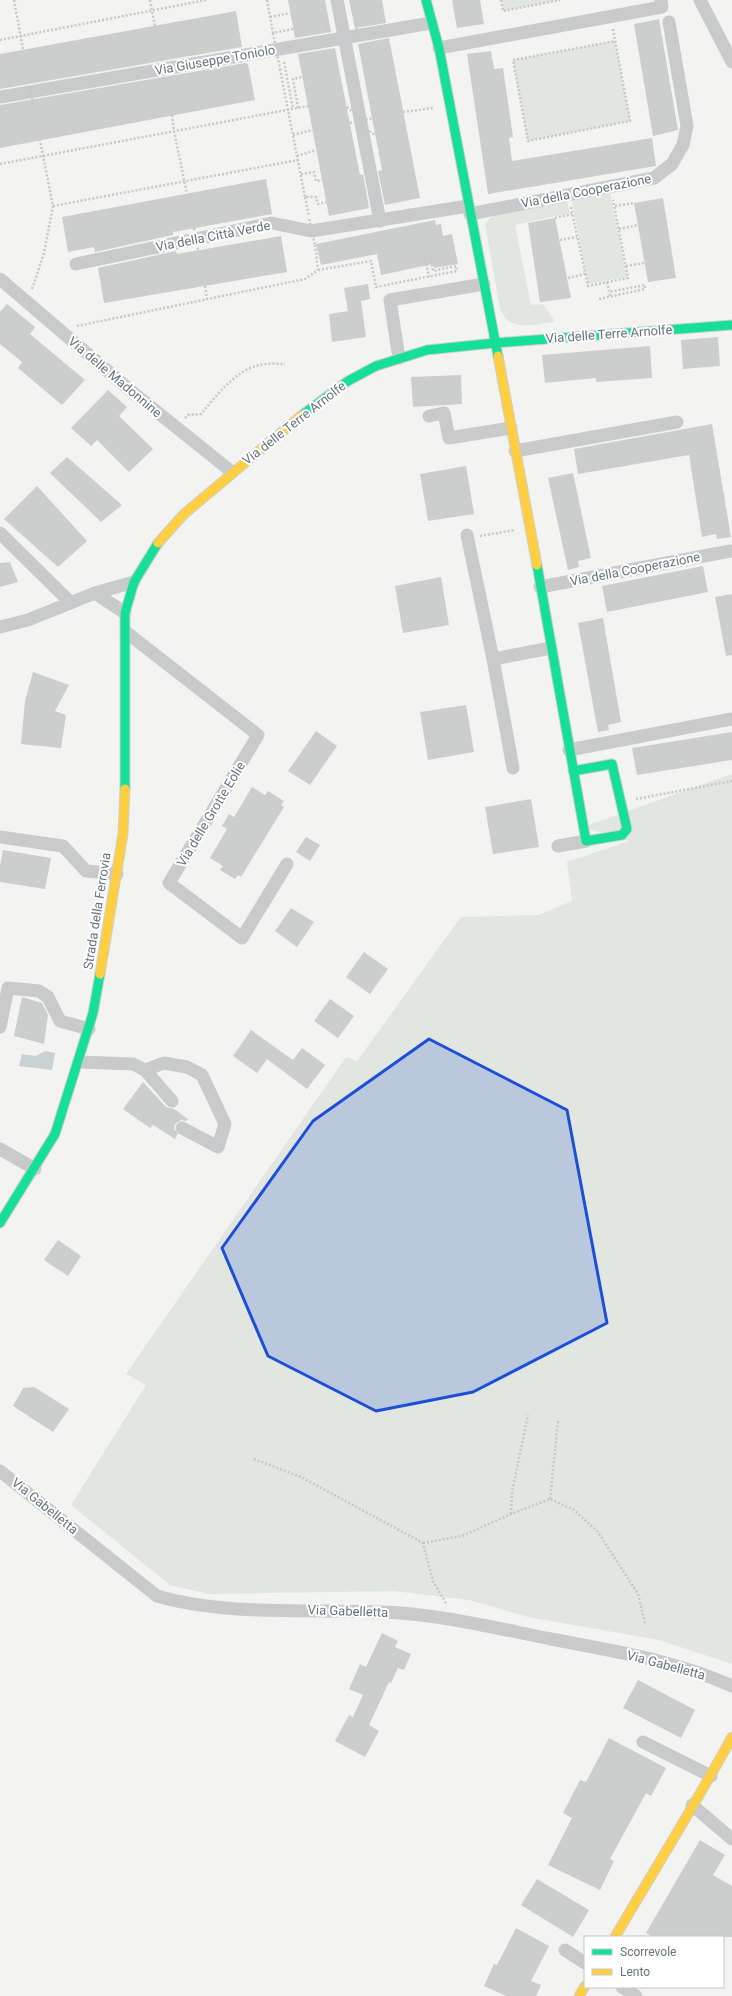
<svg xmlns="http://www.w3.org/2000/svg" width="732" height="1996" font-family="Roboto,sans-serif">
	<rect width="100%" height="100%" fill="#f3f3f2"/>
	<g fill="#e2e6e0">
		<polygon points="501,0 560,0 503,11"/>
		<polygon points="615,41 630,121 528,141 513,60"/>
		<polygon points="610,193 627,277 588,284 572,201"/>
		<path d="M567,201l3,12 -55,12 16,80 12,-1 12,18c-20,2 -46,11 -55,-13l-15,-85 7,-8z"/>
		<polygon points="732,774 732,1664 659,1640 528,1617 469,1600 394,1591 209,1594 170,1585 71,1505 146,1385 126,1374 346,1057 357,1061 461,917 538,915 572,901 567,862 629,841 583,827"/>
	</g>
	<polygon fill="#cad1d4" points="45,1051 55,1053 52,1070 19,1066 22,1054 36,1056"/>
	<g fill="#cccdcd">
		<polygon points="288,0 325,0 331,32 295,38"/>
		<polygon points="349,0 382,0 386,23 355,28"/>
		<polygon points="452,0 480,0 484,24 457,28"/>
		<polygon points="236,11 242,47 0,89 0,54"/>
		<polygon points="659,19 678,130 653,136 634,24"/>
		<polygon points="389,38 420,198 385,205 378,171 382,170 358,44"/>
		<polygon points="335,48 360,175 363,174 369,208 329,216 298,54"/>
		<polygon points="491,51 494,69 503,68 513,137 509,138 512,161 652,138 656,166 488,194 467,54"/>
		<polygon points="245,63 248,64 255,100 0,148 0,105"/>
		<polygon points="266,179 272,214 173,232 173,235 95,252 94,247 68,252 62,217"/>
		<polygon points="663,198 676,278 648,282 634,203"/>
		<polygon points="555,218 571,298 540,302 528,223"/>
		<polygon points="435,220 436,225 441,224 443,236 452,234 458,264 434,268 433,264 381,275 377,254 321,265 316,244"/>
		<polygon points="281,236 287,272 104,303 98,268 176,251 177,254"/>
		<polygon points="368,284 370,299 361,301 366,337 332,342 329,314 348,311 344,288"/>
		<polygon points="7,304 35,327 30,334 85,380 62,405 18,368 22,362 0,344 0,312"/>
		<polygon points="718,337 720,366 683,369 681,340"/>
		<polygon points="650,346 652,378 596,382 596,378 545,383 542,355"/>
		<polygon points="461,375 462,404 413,407 411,377"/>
		<polygon points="108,390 127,407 119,416 153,449 129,472 97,440 91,446 71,428"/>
		<polygon points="712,424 731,537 717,539 716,534 702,537 689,455 578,474 574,449"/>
		<polygon points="67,457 122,505 101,522 50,473"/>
		<polygon points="466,466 474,514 428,521 420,474"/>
		<polygon points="573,473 591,558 578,561 579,567 568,570 548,478"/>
		<polygon points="37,486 87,541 58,567 4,519"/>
		<polygon points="10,562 18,582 0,587 0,563"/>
		<polygon points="703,566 708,592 607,612 602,586"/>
		<polygon points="441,577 449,625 403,633 395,586"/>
		<polygon points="732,594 732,655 726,656 715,597"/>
		<polygon points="603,618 621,722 608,725 609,730 598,732 578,623"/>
		<polygon points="33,672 69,685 55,711 66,715 61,748 21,744 25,701"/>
		<polygon points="466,705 474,752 428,760 420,712"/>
		<polygon points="316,731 337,746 310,785 288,771"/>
		<polygon points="732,732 732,760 637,775 632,748"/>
		<polygon points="252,787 265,795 268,791 284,801 281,805 284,807 241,877 238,875 235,879 220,870 223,866 210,858 227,829 222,826 229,814 234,817"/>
		<polygon points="531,799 539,847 493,854 485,807"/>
		<polygon points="306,837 320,845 310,861 296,852"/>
		<polygon points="3,850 51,858 45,889 0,882 0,866"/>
		<polygon points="291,908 314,922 297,947 275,931"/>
		<polygon points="364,952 388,969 370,994 346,977"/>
		<polygon points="22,997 42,1003 48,1015 44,1044 14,1036"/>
		<polygon points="330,999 354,1016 338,1038 314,1021"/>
		<polygon points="251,1030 293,1060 302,1048 325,1065 307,1089 267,1059 257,1073 233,1056"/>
		<polygon points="143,1082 166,1107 174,1109 188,1119 186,1121 181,1120 175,1124 174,1129 178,1134 175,1139 153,1125 150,1128 123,1109"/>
		<polygon points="58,1240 81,1256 68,1276 44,1260"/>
		<polygon points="34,1387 69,1409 53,1432 13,1406 23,1388"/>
		<polygon points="382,1633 398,1641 395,1647 411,1654 404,1670 398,1668 391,1683 389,1682 369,1725 379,1731 365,1757 335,1741 349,1715 353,1717 363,1695 349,1689 360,1664 366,1667"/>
		<polygon points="638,1680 695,1710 681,1738 623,1708"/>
		<polygon points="609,1738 666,1768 651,1796 646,1793 610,1859 614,1861 600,1890 548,1865 572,1818 563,1813 580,1780 586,1782"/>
		<polygon points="700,1840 725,1855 713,1875 732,1886 732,1937 653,1937 646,1933"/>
		<polygon points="537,1879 589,1910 573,1937 521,1905"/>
		<polygon points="516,1928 549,1946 531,1981 541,1985 536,1996 506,1996 484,1986 494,1964 497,1965"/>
	</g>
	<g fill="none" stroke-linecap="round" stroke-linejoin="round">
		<defs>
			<g id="fast">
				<polyline points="426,0 439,48 498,356"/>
				<polyline points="302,415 348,381 376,366 427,350 495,343 732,325"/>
				<path d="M537,565c16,92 33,184 49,276l36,-6 5,-6 -15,-65 -39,7"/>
				<polyline points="125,789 125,613 134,582 158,543"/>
				<polyline points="0,1223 55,1134 93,1013 100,974"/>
			</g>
			<g id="slow">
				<polyline points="498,356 537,565"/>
				<polyline points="158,543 184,514 302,415"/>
				<polyline points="100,974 123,834 125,789"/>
				<path d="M615,1937c39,-67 80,-132 117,-200"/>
				<polyline points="579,1996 585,1986"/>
			</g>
		</defs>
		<use href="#fast" stroke="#cfcfd0" stroke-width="11"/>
		<use href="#slow" stroke="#cfcfd0" stroke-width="11"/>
		<g stroke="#c7c8c8" stroke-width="2.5" stroke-dasharray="2 2" stroke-linecap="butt">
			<polyline points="14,0 23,49"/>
			<polyline points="150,0 155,26"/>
			<polyline points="267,0 273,33 293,29"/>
			<polyline points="501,0 503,11 560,0"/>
			<polyline points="270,17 290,13"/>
			<polyline points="613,29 630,121 528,141 513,60 615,41"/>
			<polyline points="0,40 206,0"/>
			<polyline points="284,62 293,109"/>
			<polyline points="280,69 305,197 316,197 318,204 326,202"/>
			<polyline points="298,108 293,79 302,77"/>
			<polyline points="403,112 433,108"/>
			<polyline points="172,115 174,131 187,194"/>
			<polyline points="293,135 312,130"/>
			<polyline points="297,156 316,150"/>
			<polyline points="0,164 308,106"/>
			<polyline points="301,174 314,172 316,181 322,180"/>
			<polyline points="305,197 309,216"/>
			<polyline points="53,206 298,160"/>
			<polyline points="615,206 634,203"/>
			<polyline points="571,207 588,286 628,278 613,200"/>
			<polyline points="555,218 572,214"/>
			<polyline points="619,229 638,225"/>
			<polyline points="560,240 577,237"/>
			<polyline points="425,256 429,277"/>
			<polyline points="626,266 644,263"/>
			<polyline points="318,270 371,261 376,287 457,271 456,266 433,271 431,255"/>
			<polyline points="568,278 585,274"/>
			<polyline points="607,282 610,296"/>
			<polyline points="205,286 207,299"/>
			<polyline points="32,289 44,253 53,206 40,140"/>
			<polyline points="599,299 645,289 645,285 609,292"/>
			<polyline points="77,326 305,279 318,270 315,245"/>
			<path d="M185,418l3,-3 13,-1c17,-20 37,-48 65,-50 6,-1 13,0 19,0"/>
			<polyline points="480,536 515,530"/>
			<polyline points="636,799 732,781"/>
			<polyline points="254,1459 301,1477 423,1543 433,1581 447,1605"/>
			<polyline points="550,1499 558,1420"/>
			<polyline points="511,1514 512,1492 528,1415"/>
			<polyline points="423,1543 462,1536 511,1514 550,1499 574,1510 598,1532 638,1594 645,1623"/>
		</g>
		<g stroke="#c9cacb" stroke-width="13">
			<polyline points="337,0 380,221"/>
			<polyline points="700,0 732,62"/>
			<polyline points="439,48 662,7 661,0"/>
			<polyline points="0,97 431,23"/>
			<polyline points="470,214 654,178 672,164 683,145 687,126 669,22"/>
			<polyline points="76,264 272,223 311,231 468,206"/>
			<polyline points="0,279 131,391 232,472"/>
			<polyline points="399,358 390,300 484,284"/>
			<polyline points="429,416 444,413 449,438 511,428"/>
			<polyline points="515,451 677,422"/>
			<polyline points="0,533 71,603"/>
			<polyline points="467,535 493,659 513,768"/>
			<polyline points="540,587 730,551"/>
			<polyline points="95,593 125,613"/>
			<polyline points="0,627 28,620 95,593 134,582"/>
			<polyline points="126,632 258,735 169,883 242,938 287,864"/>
			<polyline points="493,659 551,648"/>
			<polyline points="569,750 732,719"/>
			<polyline points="0,837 63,846 86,871 117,874"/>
			<polyline points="558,846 586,841"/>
			<polyline points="0,1027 8,988 39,991 48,997 60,1021 89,1029"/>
			<polyline points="79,1062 133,1064 145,1070 164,1063 187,1067 202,1075 225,1124 218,1147 182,1128"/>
			<polyline points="145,1070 172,1101"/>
			<polyline points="0,1149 35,1169"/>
			<path d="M0,1471l157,125c69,20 153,13 225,16 57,2 113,16 169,27 61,12 124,21 181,47"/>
			<polyline points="643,1742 711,1776"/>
			<polyline points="692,1805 732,1839"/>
			<polyline points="565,1950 585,1963"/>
			<polyline points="622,1987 636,1996"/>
		</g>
		<use href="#fast" stroke="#16e098" stroke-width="9"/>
		<use href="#slow" stroke="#ffcf43" stroke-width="9"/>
		<g stroke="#c7c8c8" stroke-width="2.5" stroke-dasharray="2 2" stroke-linecap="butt">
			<polyline points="355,20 359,41"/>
			<polyline points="327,26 331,47"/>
			<polyline points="273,33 280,69"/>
			<polyline points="162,62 165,79"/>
			<polyline points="30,86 33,104"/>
			<polyline points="347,107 363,120"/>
			<polyline points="356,122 375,135"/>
			<polyline points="350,123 374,118"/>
			<polyline points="309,219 315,245"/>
			<polyline points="194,228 198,250"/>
		</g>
	</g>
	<path fill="#1d4ed8" fill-opacity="0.2" stroke="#1d4ed8" stroke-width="3" stroke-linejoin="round" d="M429,1039l138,71 40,213 -134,69 -97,19 -108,-55 -46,-108 91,-127z"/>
	<g text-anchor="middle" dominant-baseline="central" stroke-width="4" stroke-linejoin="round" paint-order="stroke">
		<g font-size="13" fill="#66747f" stroke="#fff">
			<text transform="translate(215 60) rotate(-10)">Via Giuseppe Toniolo</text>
			<text transform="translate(586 191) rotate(-11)">Via della Cooperazione</text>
			<text transform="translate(213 236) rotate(-11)">Via della Città Verde</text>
			<text transform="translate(609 334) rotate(-4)">Via delle Terre Arnolfe</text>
			<text transform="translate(115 377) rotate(40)">Via delle Madonnine</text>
			<text transform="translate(294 423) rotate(-38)">Via delle Terre Arnolfe</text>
			<text transform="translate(635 569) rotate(-11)">Via della Cooperazione</text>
			<text transform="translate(211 814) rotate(-59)">Via delle Grotte Eolie</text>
			<text transform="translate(97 911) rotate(-81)">Strada della Ferrovia</text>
			<text transform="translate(45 1506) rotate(39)">Via Gabelletta</text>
			<text transform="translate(348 1611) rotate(2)">Via Gabelletta</text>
			<text transform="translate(666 1665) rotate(15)">Via Gabelletta</text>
		</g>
	</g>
	<rect x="584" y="1936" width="140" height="52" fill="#ffffff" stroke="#c2c7cc"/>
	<rect x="592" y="1949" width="20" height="6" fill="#16e098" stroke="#c2c7cc"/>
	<text x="620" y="1956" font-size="12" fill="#66747f">Scorrevole</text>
	<rect x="592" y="1969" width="20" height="6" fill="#ffcf43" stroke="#c2c7cc"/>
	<text x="620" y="1976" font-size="12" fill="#66747f">Lento</text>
</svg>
